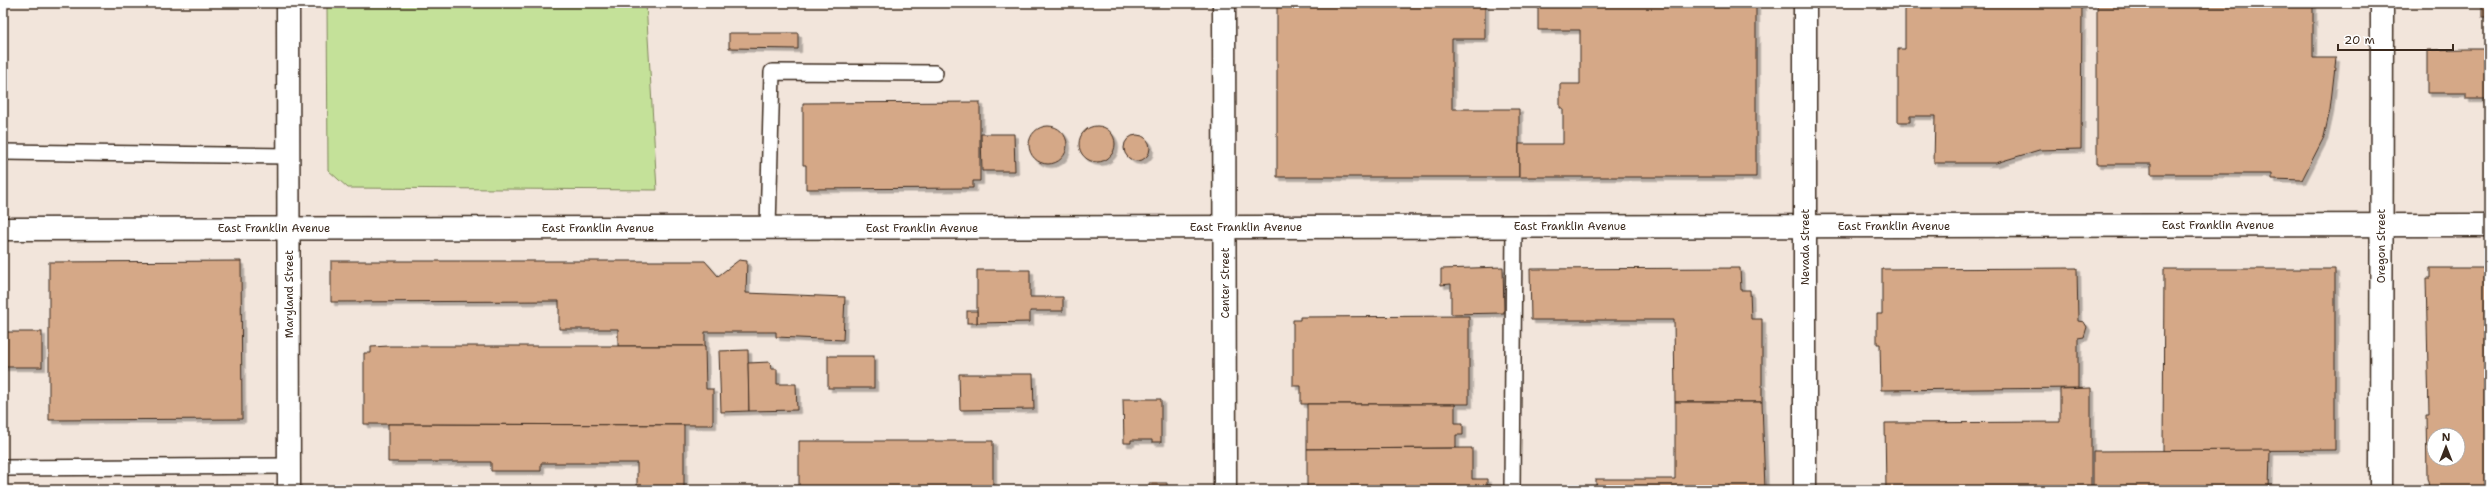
<svg xmlns="http://www.w3.org/2000/svg" width="2492" height="493" font-family="'Shantell Sans',sans-serif">
	<defs>
		<filter id="shadow"><feDropShadow dx="3.5" dy="3.5" stdDeviation="0" flood-color="#0004"/></filter>
	</defs>
	<rect width="100%" height="100%" fill="#f2e5db"/>
	<filter id="ink" filterUnits="userSpaceOnUse"><feTurbulence type="fractalNoise" baseFrequency=".025" numOctaves="2"/><feDisplacementMap in="SourceGraphic" scale="8" xChannelSelector="R" yChannelSelector="G"/><feConvolveMatrix kernelMatrix="1 2 1 2 8 2 1 2 1" color-interpolation-filters="sRGB"/></filter>
	<g filter="url(#ink)">
		<polygon fill="#c4e199" stroke="#80865c" points="327,3 646,3 657,190 348,188 328,170"/>
		<g fill="#d5a887" stroke="#3b2a1e" fill-rule="evenodd" filter="url(#shadow)">
			<polygon points="1277,3 1485,3 1485,39 1452,39 1452,109 1519,109 1519,177 1277,177"/>
			<polygon points="1538,3 1756,3 1756,177 1519,177 1519,144 1563,144 1563,108 1560,108 1560,84 1580,84 1580,30 1538,30"/>
			<polygon points="1905,3 2082,3 2081,149 2039,150 1996,163 1934,163 1935,116 1910,116 1910,122 1898,122 1898,49 1905,49"/>
			<polygon points="2097,3 2313,3 2313,58 2336,58 2330,110 2324,137 2302,180 2272,179 2272,174 2151,174 2151,164 2097,164"/>
			<rect x="2482" y="3" width="7" height="14"/>
			<polygon points="729,33 798,33 798,49 729,48"/>
			<polygon points="2466,49 2489,49 2489,99 2466,99 2466,93 2427,93 2427,50"/>
			<polygon points="980,102 980,181 973,181 973,188 806,189 806,165 803,165 803,103"/>
			<circle cx="1048" cy="145" r="19"/>
			<circle cx="1097" cy="144" r="18"/>
			<polygon points="981,134 1014,134 1015,171 982,171"/>
			<circle cx="1137" cy="148" r="13"/>
			<rect x="2486" y="151" width="3" height="28"/>
			<polygon points="739,260 747,261 746,293 845,297 843,340 776,337 776,332 705,332 705,346 618,346 618,329 559,329 559,301 331,302 331,261 705,261 718,276"/>
			<polygon points="241,261 242,419 49,420 49,262"/>
			<polygon points="1503,267 1504,313 1451,314 1451,284 1441,285 1441,269"/>
			<polygon points="1740,268 1741,290 1750,290 1751,319 1762,319 1762,402 1675,402 1674,320 1531,320 1530,269"/>
			<polygon points="2077,268 2078,321 2084,322 2087,327 2084,337 2078,338 2078,388 1881,390 1880,344 1877,344 1877,314 1882,314 1882,269"/>
			<path d="M2430,268h59v222h-62v-4h2l-2,-8 -1,-64h3l-3,-136h4zM2434,435h24v24h-24z"/>
			<polygon points="2164,269 2335,269 2335,450 2163,451"/>
			<polygon points="977,270 1030,270 1030,297 1063,297 1063,311 1030,311 1030,322 977,323"/>
			<rect x="967" y="311" width="10" height="12"/>
			<polygon points="1469,316 1469,404 1301,404 1301,386 1293,386 1293,320 1300,320 1300,317"/>
			<rect x="3" y="332" width="39" height="35"/>
			<polygon points="389,346 705,346 706,389 713,389 713,425 364,424 364,353 371,353 371,347"/>
			<polygon points="748,350 749,411 721,412 719,351"/>
			<rect x="828" y="356" width="46" height="32"/>
			<polygon points="770,362 771,369 777,369 777,384 796,384 797,410 749,411 748,363"/>
			<polygon points="959,374 1033,374 1034,409 960,410"/>
			<polygon points="2091,388 2091,490 1886,490 1885,423 2060,422 2060,389"/>
			<polygon points="1123,399 1161,399 1161,442 1152,442 1152,440 1131,440 1131,443 1124,443"/>
			<polygon points="1675,402 1762,402 1765,490 1596,490 1596,479 1675,479"/>
			<polygon points="1307,404 1455,404 1455,423 1463,423 1463,435 1456,435 1456,448 1307,449"/>
			<polygon points="388,424 684,425 684,488 637,490 637,463 541,463 541,471 491,471 491,462 388,462"/>
			<polygon points="799,441 993,441 993,490 775,490 775,486 799,486"/>
			<polygon points="1472,448 1472,479 1487,479 1487,485 1492,485 1492,490 1307,490 1307,449"/>
			<polygon points="2270,450 2269,490 2093,490 2093,451"/>
			<polygon points="1149,483 1167,483 1167,490 993,490 1149,488"/>
			<polygon points="719,488 719,490 348,490 637,490"/>
		</g>
		<g fill="none" stroke-linecap="round" stroke-linejoin="round">
			<defs>
				<g id="service">
					<polyline points="3,152 289,156"/>
					<polyline points="768,228 772,72 935,73"/>
					<polyline points="3,468 289,466"/>
					<polyline points="1512,490 1514,226"/>
				</g>
				<g id="minor">
					<polyline points="288,3 289,490"/>
					<polyline points="1224,3 1225,490"/>
					<polyline points="3,229 2489,225"/>
					<polyline points="1805,490 1805,3"/>
					<polyline points="2381,490 2382,3"/>
				</g>
			</defs>
			<use href="#service" stroke="#3b2a1e" stroke-width="18"/>
			<use href="#minor" stroke="#3b2a1e" stroke-width="25"/>
			<use href="#service" stroke="#fff" stroke-width="15"/>
			<use href="#minor" stroke="#fff" stroke-width="22"/>
		</g>
	</g>
	<g text-anchor="middle" dominant-baseline="central" stroke-width="3" stroke-linejoin="round" paint-order="stroke">
		<g font-size="11" fill="#3b2a1e" stroke="#fff">
			<text x="2218" y="225">East Franklin Avenue</text>
			<text x="1570" y="226">East Franklin Avenue</text>
			<text x="1894" y="226">East Franklin Avenue</text>
			<text x="1246" y="227">East Franklin Avenue</text>
			<text x="274" y="228">East Franklin Avenue</text>
			<text x="598" y="228">East Franklin Avenue</text>
			<text x="922" y="228">East Franklin Avenue</text>
			<text transform="translate(2381 246) rotate(-90)">Oregon Street</text>
			<text transform="translate(1805 247) rotate(-90)">Nevada Street</text>
			<text transform="translate(1225 283) rotate(-90)">Center Street</text>
			<text transform="translate(289 294) rotate(-90)">Maryland Street</text>
		</g>
	</g>
	<rect width="2492" height="493" fill="none" stroke="#fff" stroke-width="16"/>
	<rect x="8" y="8" width="2476" height="477" fill="none" stroke="#3b2a1e" stroke-width="1.5" filter="url(#ink)"/>
	<g transform="translate(2446 447)"><circle r="19" fill="#ffffff" stroke="#b1aaa5"/>
	<path d="M0-3L7 15L0 10L-7 15Z" fill="#3b2a1e"/>
	<text y="-6" font-size="11" font-weight="bold" text-anchor="middle" fill="#3b2a1e">N</text>
	</g>
	<path d="M2338 44v6h115v-6" fill="none" stroke="#3b2a1e" stroke-width="2"/>
	<text x="2344" y="44" font-size="12" fill="#3b2a1e" stroke="#ffffff" stroke-width="3" paint-order="stroke">20 m</text>
</svg>
